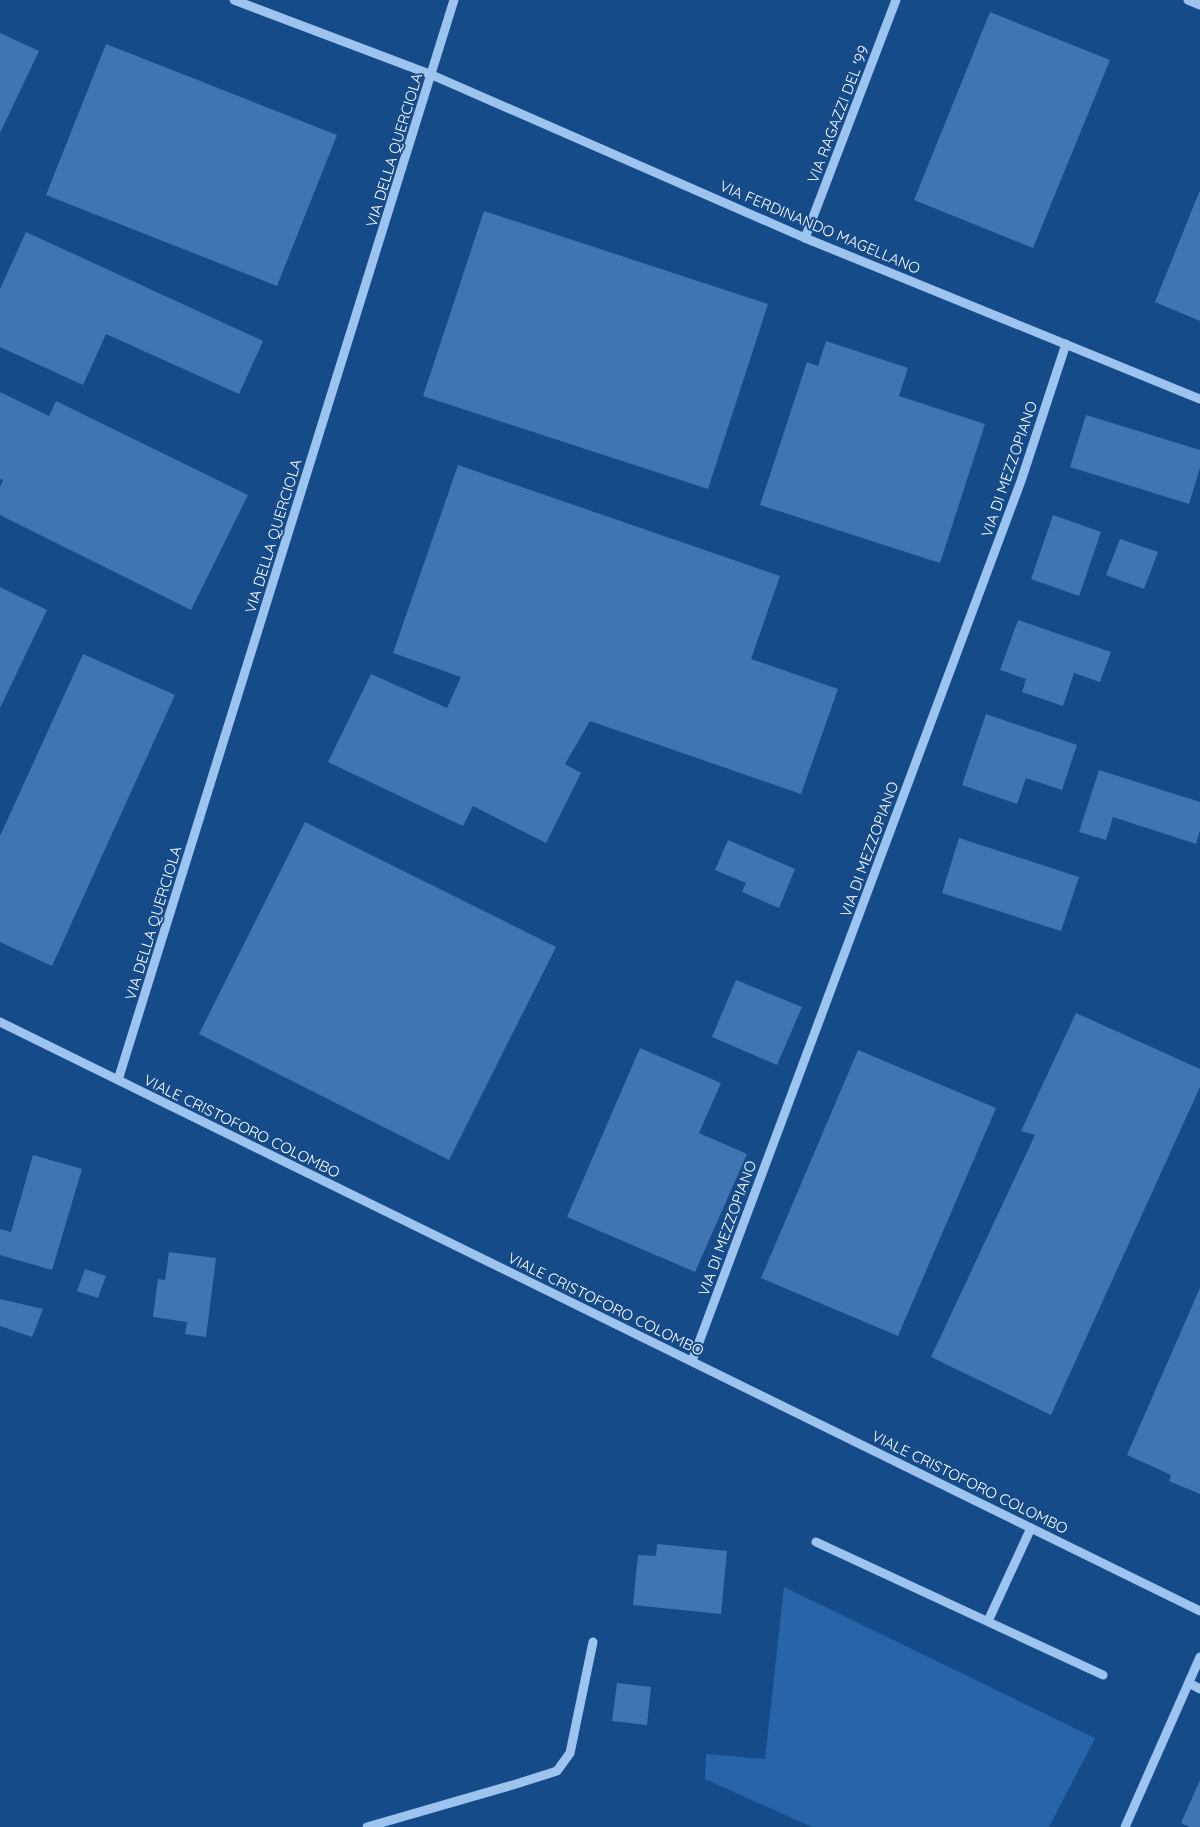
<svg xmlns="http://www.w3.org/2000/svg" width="1200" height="1827" font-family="Quicksand,sans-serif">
	<rect width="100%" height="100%" fill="#164b89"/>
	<polygon fill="#2865a8" points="784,1587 1095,1738 1049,1827 812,1827 705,1779 706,1754 765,1759"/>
	<g fill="#3e75b2">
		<polygon points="990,12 1110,60 1033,248 914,200"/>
		<polygon points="0,33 39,51 0,133"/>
		<polygon points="106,44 337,135 277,286 46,195"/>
		<polygon points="1200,190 1200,321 1155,302"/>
		<polygon points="484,211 768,304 708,489 423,396"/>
		<polygon points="26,232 263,341 239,394 106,334 83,385 0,347 0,289"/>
		<polygon points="826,341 908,368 899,396 985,424 940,563 760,505 807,362 818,366"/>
		<polygon points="0,392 49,416 56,401 248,495 191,610 0,515 0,487 3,480 0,479"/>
		<polygon points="1086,415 1200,450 1200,468 1189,504 1070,467"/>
		<polygon points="458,465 780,576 751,659 838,689 801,794 590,721 565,764 581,773 546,843 473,806 463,826 328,762 371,674 447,708 461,677 393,653"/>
		<polygon points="1053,515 1101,532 1079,596 1031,579"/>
		<polygon points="1120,539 1158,552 1144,589 1106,575"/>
		<polygon points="0,587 47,610 0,708"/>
		<polygon points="1018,620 1111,652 1100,682 1074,673 1063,706 1022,692 1026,679 1000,670"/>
		<polygon points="83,654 175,695 52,966 0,942 0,836"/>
		<polygon points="986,714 1077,745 1062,790 1026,778 1017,804 962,785"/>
		<polygon points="1099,770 1200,802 1200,830 1196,844 1113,817 1106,840 1079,832"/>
		<polygon points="305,822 556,947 449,1160 199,1034"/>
		<polygon points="959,838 1079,877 1061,931 942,893"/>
		<polygon points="728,840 795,869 779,908 742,892 746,883 715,870"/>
		<polygon points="736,980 802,1007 777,1065 712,1037"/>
		<polygon points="1076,1013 1200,1069 1200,1087 1051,1415 931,1357 1035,1135 1021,1131"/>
		<polygon points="640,1048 721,1083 699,1133 747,1154 695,1272 567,1217"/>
		<polygon points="858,1050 996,1108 898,1336 761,1278"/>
		<polygon points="33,1155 82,1169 52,1270 0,1255 0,1229 11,1232"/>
		<polygon points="169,1252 216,1258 206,1337 185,1334 187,1322 153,1317 158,1279 165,1280"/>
		<polygon points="85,1269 106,1276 98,1298 77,1291"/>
		<polygon points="1200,1288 1200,1494 1169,1481 1171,1475 1127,1455"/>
		<polygon points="0,1299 43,1309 32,1337 0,1326"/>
		<polygon points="657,1544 727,1551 721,1614 633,1605 638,1555 656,1556"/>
		<polygon points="617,1683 651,1687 647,1725 612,1721"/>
		<polygon points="1200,1780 1200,1827 1190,1827 1181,1823"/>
	</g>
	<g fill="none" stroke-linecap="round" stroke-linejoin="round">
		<g stroke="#9dc4ef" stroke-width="9">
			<polyline points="234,0 432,75 805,238 1200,399"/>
			<polyline points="1188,0 1200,5"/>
			<polyline points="805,238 896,0"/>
			<polyline points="0,1022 1200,1611"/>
			<polyline points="118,1080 454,0"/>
			<polyline points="692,1361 1021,481 1066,344"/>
			<polyline points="816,1542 1103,1675"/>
			<polyline points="988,1621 1031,1528"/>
			<polyline points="1189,1683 1200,1689"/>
			<polyline points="367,1827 516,1784 557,1771 570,1753 593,1642"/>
			<polyline points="1125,1827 1200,1657"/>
		</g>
	</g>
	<g text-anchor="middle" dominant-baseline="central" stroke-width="4" stroke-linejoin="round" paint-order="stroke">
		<g font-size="15" fill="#fff" stroke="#164b89">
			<text transform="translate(838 114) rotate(-69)">VIA RAGAZZI DEL '99</text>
			<text transform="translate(394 150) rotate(-73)">VIA DELLA QUERCIOLA</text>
			<text transform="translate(820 227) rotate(23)">VIA FERDINANDO MAGELLANO</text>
			<text transform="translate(1009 469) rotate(-71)">VIA DI MEZZOPIANO</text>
			<text transform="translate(273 536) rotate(-73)">VIA DELLA QUERCIOLA</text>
			<text transform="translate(869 849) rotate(-70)">VIA DI MEZZOPIANO</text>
			<text transform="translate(153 923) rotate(-73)">VIA DELLA QUERCIOLA</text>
			<text transform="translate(242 1126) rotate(26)">VIALE CRISTOFORO COLOMBO</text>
			<text transform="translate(727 1228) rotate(-70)">VIA DI MEZZOPIANO</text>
			<text transform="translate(606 1304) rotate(26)">VIALE CRISTOFORO COLOMBO</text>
			<text transform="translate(970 1482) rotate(26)">VIALE CRISTOFORO COLOMBO</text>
		</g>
	</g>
</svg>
